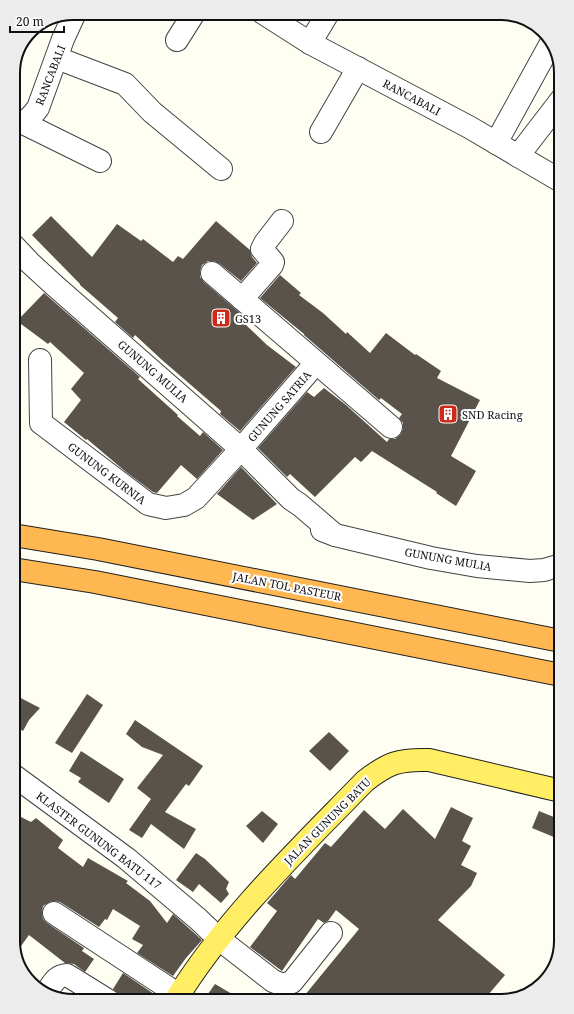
<svg xmlns="http://www.w3.org/2000/svg" width="574" height="1014" font-family="'Noto Serif',serif">
	<rect width="100%" height="100%" fill="#fffef3"/>
	<g fill="#5a534b">
		<polygon points="51,216 92,257 117,224 141,241 143,239 173,262 178,256 183,259 216,221 250,250 252,257 257,263 241,281 220,264 214,261 208,261 202,265 200,271 200,277 204,282 249,321 246,325 267,345 296,367 240,431 220,414 221,411 162,360 135,335 133,338 115,322 118,318 80,285 80,284 32,235"/>
		<polygon points="280,275 301,293 299,295 323,313 346,334 347,332 370,353 386,333 415,355 416,354 441,371 437,378 480,400 451,456 476,471 456,506 436,493 437,492 372,451 361,462 355,457 315,497 290,474 287,477 258,448 307,392 314,397 324,388 346,405 387,442 389,439 395,439 400,435 403,429 403,423 399,418 402,414 381,398 379,400 304,335 304,334 260,298"/>
		<polygon points="44,293 140,377 138,379 178,415 177,416 200,436 203,432 223,450 197,479 181,465 157,493 153,492 126,472 87,439 86,440 64,422 81,400 71,389 84,373 50,342 48,344 17,321"/>
		<polygon points="241,467 277,504 253,520 217,494"/>
		<polygon points="13,694 40,708 29,720 23,731 13,724"/>
		<polygon points="87,694 103,705 72,753 55,743"/>
		<polygon points="135,720 203,766 189,786 186,784 165,812 196,829 184,849 151,824 142,838 129,830 151,799 137,788 163,755 142,747 126,734"/>
		<polygon points="329,732 349,751 330,771 309,751"/>
		<polygon points="81,751 124,779 109,803 78,782 81,778 69,771"/>
		<polygon points="451,807 473,818 462,841 471,846 461,865 477,873 471,886 438,920 505,975 483,1001 300,1001 359,929 336,910 328,921 324,923 318,919 282,971 250,947 277,911 267,903 291,875 295,879 325,843 331,847 364,810 385,829 403,809 435,839"/>
		<polygon points="262,811 278,824 263,843 246,826"/>
		<polygon points="539,811 561,820 561,840 532,828"/>
		<polygon points="19,816 31,822 36,818 63,840 58,848 83,867 88,858 128,881 126,883 150,901 167,923 173,914 202,940 186,958 173,976 137,953 143,945 132,939 140,926 113,909 107,920 105,919 99,927 60,902 55,901 49,902 43,906 42,913 43,919 47,923 84,948 82,951 94,959 85,972 74,964 65,963 29,935 16,953 13,941 13,823"/>
		<polygon points="196,853 205,859 229,882 226,889 229,894 221,903 199,884 193,892 176,880"/>
		<polygon points="123,973 154,994 149,1001 121,1000 120,995 113,989"/>
		<polygon points="215,984 244,1001 203,1001"/>
	</g>
	<g fill="none" stroke-linecap="round" stroke-linejoin="round">
		<defs>
			<g id="minor">
				<polyline points="263,13 310,43 469,127 561,181"/>
				<polyline points="177,40 194,13"/>
				<polyline points="310,43 328,13"/>
				<polyline points="57,58 125,84 152,112 221,169"/>
				<polyline points="23,123 100,161"/>
				<path d="M13,124c14,-1 17,-6 25,-16l25,-69 12,-26"/>
				<polyline points="321,132 358,68"/>
				<polyline points="496,143 551,43"/>
				<polyline points="518,156 561,100"/>
				<polyline points="13,245 30,263 54,285 241,449 291,499 300,505 335,535"/>
				<polyline points="212,273 391,427"/>
				<polyline points="242,299 272,265 273,262 262,249 265,243 282,221"/>
				<polyline points="40,360 41,423 148,504 166,508 184,505 196,498 241,449 316,363"/>
				<polyline points="322,530 335,535 431,558 477,566 530,571 544,570 561,565"/>
				<polyline points="13,775 126,858 198,919 219,939 273,981 283,985 292,982 331,933"/>
				<polyline points="54,913 179,995"/>
				<path d="M46,993c7,-9 9,-17 21,-18l42,26"/>
			</g>
			<path id="major" d="M175,1001c51,-83 123,-151 190,-220 23,-18 34,-22 64,-21l132,31"/>
			<g id="highway">
				<polyline points="13,535 98,549 561,641"/>
				<polyline points="13,569 95,582 561,675"/>
			</g>
		</defs>
		<use href="#minor" stroke="#434343" stroke-width="24"/>
		<use href="#major" stroke="#212121" stroke-width="24"/>
		<use href="#highway" stroke="#212121" stroke-width="24"/>
		<use href="#minor" stroke="#fff" stroke-width="22"/>
		<use href="#major" stroke="#ffee63" stroke-width="22"/>
		<use href="#highway" stroke="#ffb851" stroke-width="22"/>
	</g>
	<defs>
		<symbol id="building-square" viewBox="-11 -11 22 22"><rect x="-9" y="-9" width="18" height="18" rx="4" fill="#ce2a1a" stroke="#fff"/><path d="M-4-6H4V6H1V3H-1V6H-4ZM-2.5-4.3h1.7v1.8h-1.7ZM.8-4.3h1.7v1.8H.8ZM-2.5-1h1.7V.8h-1.7ZM.8-1h1.7V.8H.8Z" fill="#fff"/></symbol>
	</defs>
	<g fill-rule="evenodd">
		<use href="#building-square" x="210" y="307" width="22" height="22"/>
		<use href="#building-square" x="437" y="403" width="22" height="22"/>
	</g>
	<g text-anchor="middle" dominant-baseline="central" stroke-width="4" stroke-linejoin="round" paint-order="stroke">
		<g font-size="11" fill="#101010" stroke="#fff">
			<text transform="translate(50 75) rotate(-69)">RANCABALI</text>
			<text transform="translate(412 97) rotate(28)">RANCABALI</text>
			<text transform="translate(153 371) rotate(41)">GUNUNG MULIA</text>
			<text transform="translate(279 406) rotate(-49)">GUNUNG SATRIA</text>
			<text transform="translate(107 473) rotate(37)">GUNUNG KURNIA</text>
			<text transform="translate(448 559) rotate(10)">GUNUNG MULIA</text>
			<text transform="translate(287 586) rotate(11)">JALAN TOL PASTEUR</text>
			<text transform="translate(327 821) rotate(-45)">JALAN GUNUNG BATU</text>
			<text transform="translate(99 840) rotate(37)">KLASTER GUNUNG BATU 117</text>
		</g>
		<g font-size="11" fill="#101010" stroke="#fff" text-anchor="start">
			<text x="235" y="318">GS13</text>
			<text x="462" y="414">SND Racing</text>
		</g>
	</g>
	<path d="M0 0H574V1014H0ZM73 20H501A53 53 0 0 1 554 73V941A53 53 0 0 1 501 994H73A53 53 0 0 1 20 941V73A53 53 0 0 1 73 20Z" fill="#ececec" fill-rule="evenodd"/>
	<path fill="none" stroke="#101010" stroke-width="2" d="M73 20H501A53 53 0 0 1 554 73V941A53 53 0 0 1 501 994H73A53 53 0 0 1 20 941V73A53 53 0 0 1 73 20Z"/>
	<path d="M10 26v6h54v-6" fill="none" stroke="#101010" stroke-width="2"/>
	<text x="16" y="26" font-size="12" fill="#101010" stroke="#ffffff" stroke-width="3" paint-order="stroke">20 m</text>
</svg>
